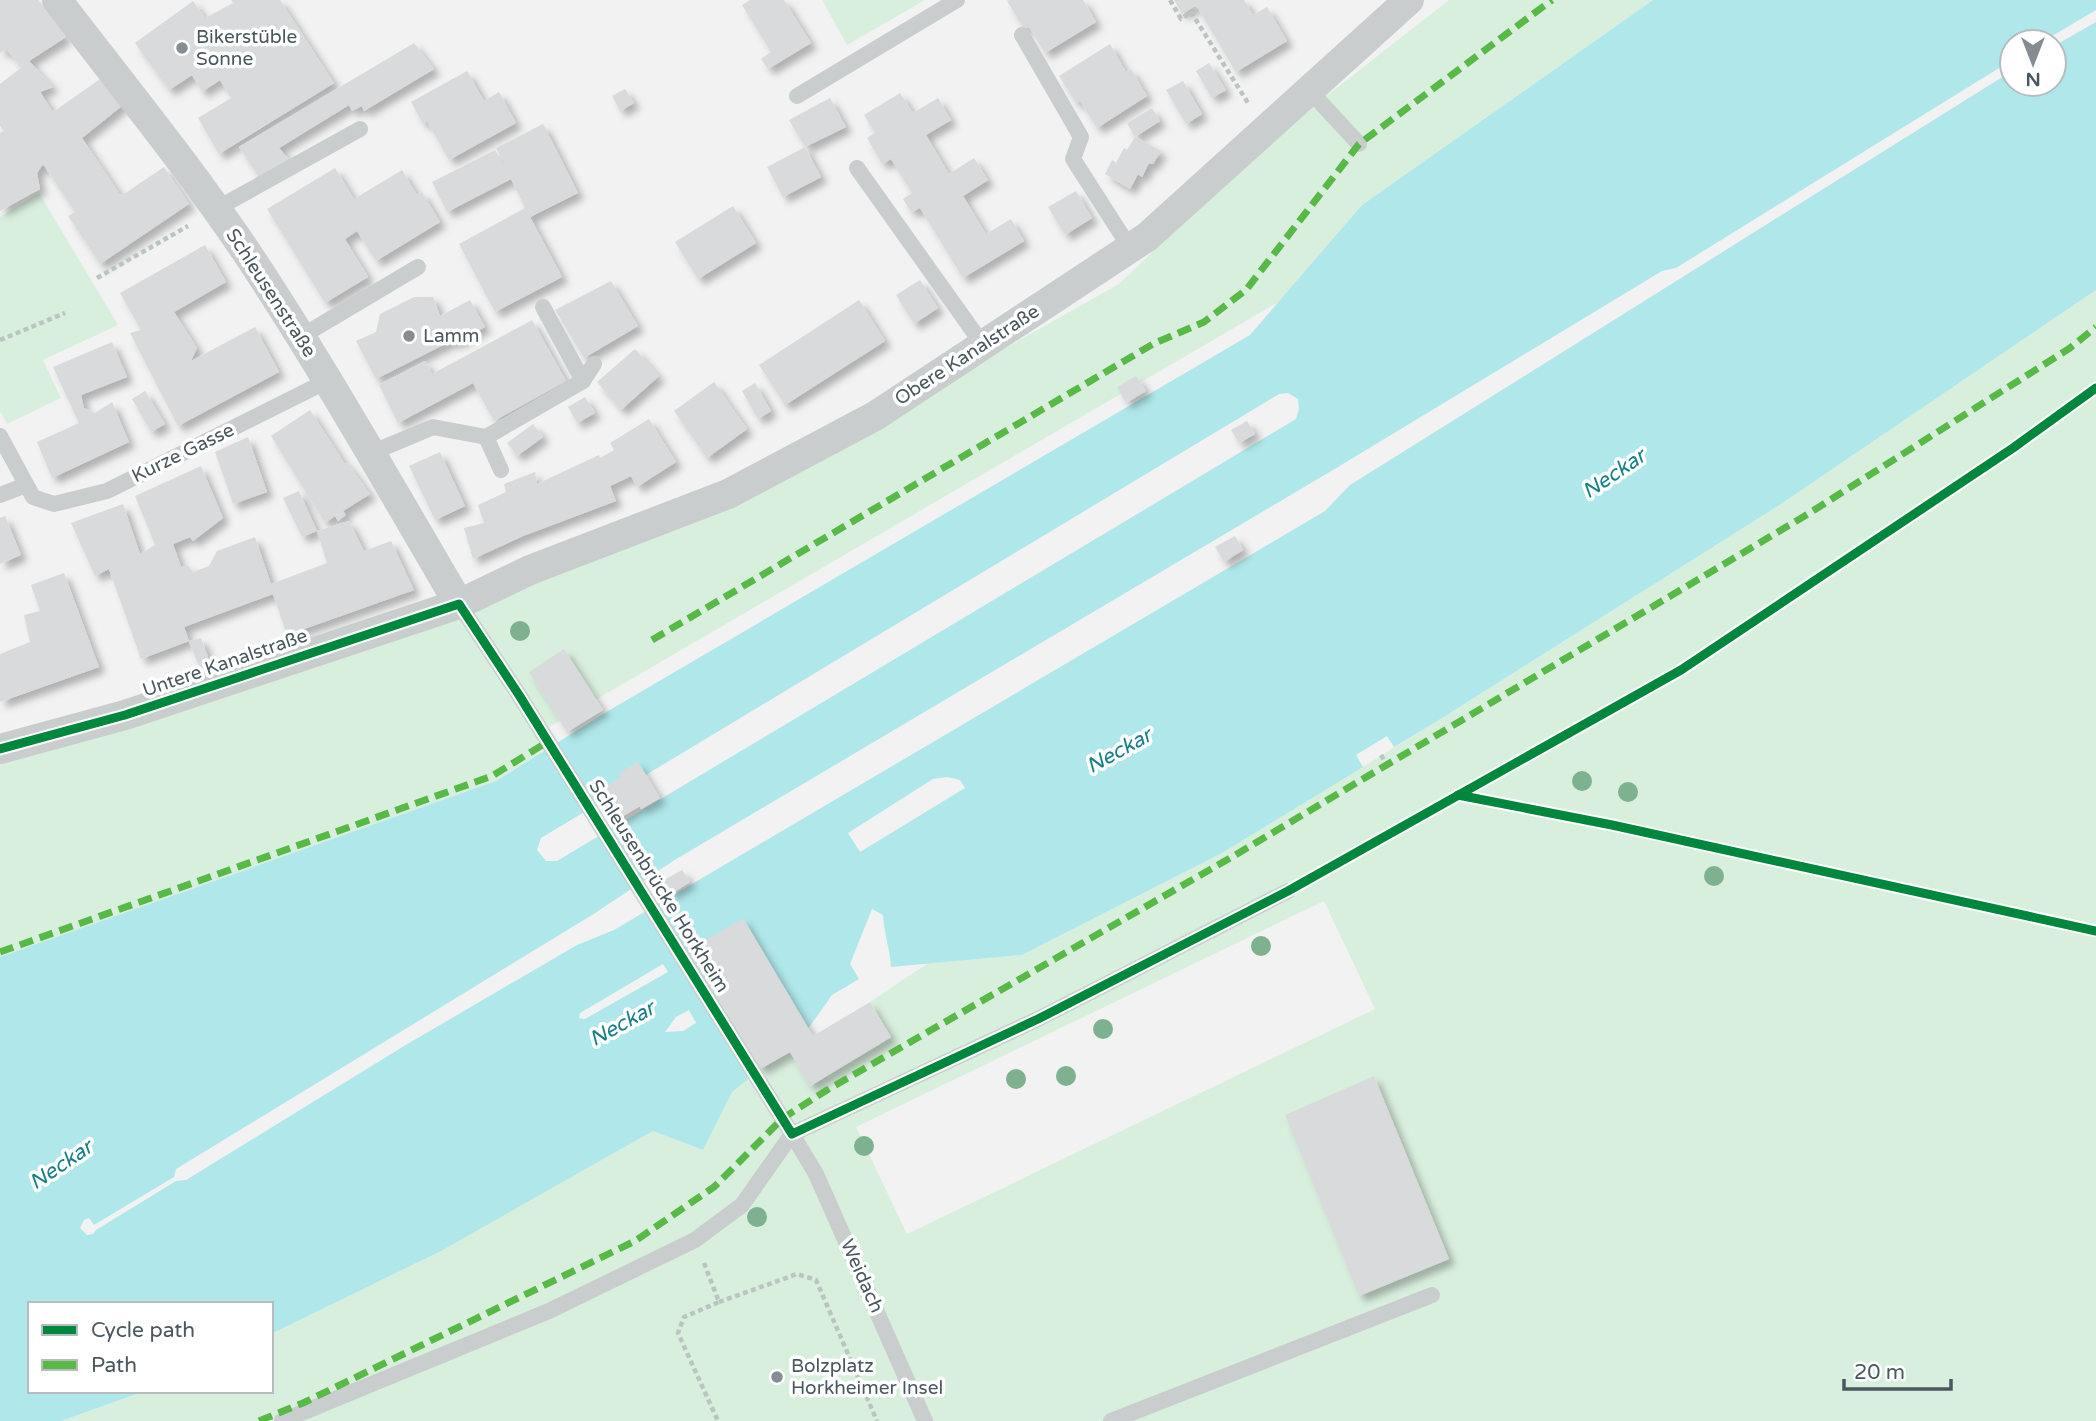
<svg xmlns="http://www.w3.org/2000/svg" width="2096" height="1421" font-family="'Varela Round',sans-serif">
	<defs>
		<filter id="shadow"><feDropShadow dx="6" dy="6" stdDeviation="3.5" flood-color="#0004"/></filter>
	</defs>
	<rect width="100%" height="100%" fill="#f2f2f2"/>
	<g fill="#d9efde" fill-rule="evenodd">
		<polygon points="822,0 925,0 847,45"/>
		<polygon points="1449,0 1653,0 1362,205 1282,300 549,727 558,741 496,781 0,957 0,760 449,617 986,359 1119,284 1265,144"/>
		<polygon points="39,193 118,325 43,360 61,398 7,424 0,411 0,217"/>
		<path d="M2096,290v1131h-2035l84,-30h126v-57l170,-83 212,-120 50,19 28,-58 29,-23 30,-17 21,34 80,-48 -21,-36 58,-39 94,-8 200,-102 209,-128 350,-221zM1324,901l51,108 -468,225 -51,-107z"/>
	</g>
	<path fill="#b0e7ea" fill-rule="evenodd" d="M1653,0h443v10l-54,32h-30v18l-336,208 -14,3 -324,196 -665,394 -81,54 -416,254 -2,8 -80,48 -5,-7 -5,2 -4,8 7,7 6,-1 3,-4 80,-49 10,-1 218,-134 173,-101 37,-15 711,-419 25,-26 662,-414v13h42v-38l42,-24v268l-315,214 -350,221 -37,22 -7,-11 -31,19 7,12 -141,86 -200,102 -131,12c-1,-18 -7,-34 -8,-52l-11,-6 -22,55 9,15 -27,16 -27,38 -73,59 -29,58 -50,-19 -212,120 -170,83v-30h-241v87h115l-84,30h-61v-464l496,-176 112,-70 642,-376 112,-130zM1288,393l10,6 1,10 -3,10 -739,442h-11l-9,-11 4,-12 738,-444zM947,777l13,3 5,8 -105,64 -12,-19 85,-54zM663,964l5,8 -83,47 -6,-1 1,-5zM689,1010l7,13 -13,8 -18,1 11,-15z"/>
	<g fill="#d8dadb" filter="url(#shadow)">
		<polygon points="0,0 38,0 66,37 29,61 53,87 40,92 53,112 103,77 123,105 82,138 121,196 164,167 189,204 100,264 68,216 75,212 43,164 37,173 40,189 0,211 0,133 4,131 0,126 0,84 22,67 6,49 0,53"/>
		<polygon points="231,0 280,0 334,83 219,154 198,118 231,98 220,80 202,92 192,75 169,90 135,43 193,1 205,18 233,3"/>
		<polygon points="750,0 784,0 811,43 768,69 761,59 771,52 742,5"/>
		<polygon points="1009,0 1083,0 1096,22 1045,53 1029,27 1024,29 1007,1"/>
		<polygon points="1174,0 1244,0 1253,15 1267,7 1287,41 1236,72 1196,5 1182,14"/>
		<polygon points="414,43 434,69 364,111 362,106 352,111 349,105 279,148 290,161 259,177 239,147"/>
		<polygon points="1110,44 1126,72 1131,69 1147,96 1097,128 1080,101 1076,103 1059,76"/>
		<polygon points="1209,63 1226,90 1212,98 1196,71"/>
		<polygon points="467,71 484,101 499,92 516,123 449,160 427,121 423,124 411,102"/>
		<polygon points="1183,81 1202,114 1186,124 1166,90"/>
		<polygon points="625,89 634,103 620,111 612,96"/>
		<polygon points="900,93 913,113 938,98 951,120 926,135 949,174 974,158 988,180 963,196 986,234 1011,219 1024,241 963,278 920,208 911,212 903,199 912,193 891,159 882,164 867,138 875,133 864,115"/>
		<polygon points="830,98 846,127 805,147 821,177 783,197 767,167 805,147 789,120"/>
		<polygon points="1152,108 1160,121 1135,137 1127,123"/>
		<polygon points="543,124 578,193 530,217 562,277 495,312 459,244 525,208 511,179 447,212 432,182 495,150 507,170 496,148"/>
		<polygon points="1135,137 1161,151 1153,164 1149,163 1142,177 1138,174 1130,189 1105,174 1112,160 1116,163 1124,148 1127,150"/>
		<polygon points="335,168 354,199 402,170 417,195 422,192 440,222 376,261 357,231 345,239 368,277 325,303 267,209"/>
		<polygon points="1076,191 1092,218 1065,235 1048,207"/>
		<polygon points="733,206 756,243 698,279 675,242"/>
		<polygon points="205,245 226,282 174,312 197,348 191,361 255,327 279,372 178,426 130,333 141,330 120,293"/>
		<polygon points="920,280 938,308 914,324 896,295"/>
		<polygon points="611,281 638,326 584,358 555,310"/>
		<polygon points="414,297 433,297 440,316 470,300 485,327 455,343 453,340 376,379 356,341 376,332 380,314"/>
		<polygon points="859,300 885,341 785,405 759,365"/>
		<polygon points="532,320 566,381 494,421 473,383 398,423 379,385 425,361 432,374"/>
		<polygon points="112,342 127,377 81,395 84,408 95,413 112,402 129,442 52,478 37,442 79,423 53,367"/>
		<polygon points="635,349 659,376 621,410 597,382"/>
		<polygon points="1136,376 1146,391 1126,403 1117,387"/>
		<polygon points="714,382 747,429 707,458 674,411"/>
		<polygon points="755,383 771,411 758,419 742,391"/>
		<polygon points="145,391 165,424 151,432 132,399"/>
		<polygon points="585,397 595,413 577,423 568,407"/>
		<polygon points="310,410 345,464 347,463 370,494 343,511 346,515 338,521 335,516 325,523 271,436"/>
		<polygon points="649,419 676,462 637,487 631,476 610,486 616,501 523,536 473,559 464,528 484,523 478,505 506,492 504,484 535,472 537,484 599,455 600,458 614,450 610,443"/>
		<polygon points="1247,421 1255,434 1239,443 1231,430"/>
		<polygon points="533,424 543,437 517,456 507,443"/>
		<polygon points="248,437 267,492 233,504 215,452"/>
		<polygon points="440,452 465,506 435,520 409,466"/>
		<polygon points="201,466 223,518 193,541 190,537 173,544 181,567 188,566 193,572 209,566 217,551 255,537 271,584 327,563 317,531 349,521 364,551 391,541 414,590 287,635 273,594 184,627 189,641 141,659 109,569 95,576 71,523 123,504 140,554 155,545 135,496"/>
		<polygon points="299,491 317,531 302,537 283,498"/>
		<polygon points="5,516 21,555 0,564 0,518"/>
		<polygon points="1235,536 1243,550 1224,562 1215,547"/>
		<polygon points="64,573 99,667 0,702 0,654 30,642 24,615 40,611 31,585"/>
		<polygon points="201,638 209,660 198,664 189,641"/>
		<polygon points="564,649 603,710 567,732 529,672"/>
		<polygon points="638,762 660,798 641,809 640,806 615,821 598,792 621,777 619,773"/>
		<polygon points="682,870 690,882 671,894 662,881"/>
		<polygon points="743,918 813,1036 870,1002 891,1037 810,1086 790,1052 760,1069 688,951"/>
		<polygon points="1374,1076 1449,1259 1359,1296 1285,1115"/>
	</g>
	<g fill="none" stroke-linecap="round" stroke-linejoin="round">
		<g stroke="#bac4c0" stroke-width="4.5" stroke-dasharray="5 3.5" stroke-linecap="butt">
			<polyline points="1170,0 1181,19 1191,12 1248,103"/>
			<polyline points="97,278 188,226"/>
			<polyline points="0,340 65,313"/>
			<polyline points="1381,755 1387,765"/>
			<polyline points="704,1263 719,1302 684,1317 678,1333 718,1421"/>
			<polyline points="719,1302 797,1274 816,1280 877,1421"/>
		</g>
		<g stroke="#cacdce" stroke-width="16">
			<polyline points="1022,35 1081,137 1073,159 1130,248"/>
			<polyline points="1309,90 1359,144"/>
			<polyline points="797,96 957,0"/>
			<polyline points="857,168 983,345"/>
			<polyline points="216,209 360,129"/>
			<polyline points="543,307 583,381"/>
			<polyline points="302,336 418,267"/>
			<polyline points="0,436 33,497 54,504 107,491 327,381"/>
			<polyline points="486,437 501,470"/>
			<polyline points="371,453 433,427 486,437 583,381 594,364"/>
			<polyline points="0,495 26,485"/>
			<polyline points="459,604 519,695 792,1134 1038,1019 1288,891"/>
			<polyline points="282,1421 549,1311 695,1240 742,1205 792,1134 816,1174 925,1421"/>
			<polyline points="1111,1421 1432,1295"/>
		</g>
		<g stroke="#cacdce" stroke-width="30">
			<path d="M57,0c65,85 134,169 194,259 74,112 140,229 208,345"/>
			<polyline points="0,749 125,715 459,604 530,570 728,494 875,416 1147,237 1409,0"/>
		</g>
		<g stroke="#58b947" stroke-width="7" stroke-dasharray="14 7" stroke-linecap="butt">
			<polyline points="652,640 1153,344 1204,322 1246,290 1359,144 1552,0"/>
			<polyline points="0,952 492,776 544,744"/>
			<polyline points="259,1421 303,1403 635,1241 714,1187 783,1118 827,1090 1237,854 1808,514 2070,348 2096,327"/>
		</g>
		<defs>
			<g id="cycleway">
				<polyline points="0,749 125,715 459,604 519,695 792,1134 1038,1019 1288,891 1681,670 2013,448 2096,388"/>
				<polyline points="1458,795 1612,825 2096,931"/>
			</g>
		</defs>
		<use href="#cycleway" stroke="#fff" stroke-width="13"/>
		<use href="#cycleway" stroke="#00873e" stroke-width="9"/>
	</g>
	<g fill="#7db190">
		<circle cx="520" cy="631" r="10"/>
		<circle cx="1582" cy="781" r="10"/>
		<circle cx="1628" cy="792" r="10"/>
		<circle cx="1714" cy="876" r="10"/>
		<circle cx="1261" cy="946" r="10"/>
		<circle cx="1103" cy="1029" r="10"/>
		<circle cx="1066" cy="1076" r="10"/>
		<circle cx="1016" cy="1079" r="10"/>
		<circle cx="864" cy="1146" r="10"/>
		<circle cx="757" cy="1217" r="10"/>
	</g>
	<g fill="#858d92" stroke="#fff" stroke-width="2.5">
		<circle cx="182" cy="48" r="7"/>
		<circle cx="409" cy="336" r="7"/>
		<circle cx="777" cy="1377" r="7"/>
	</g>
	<g text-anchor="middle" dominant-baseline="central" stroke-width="7" stroke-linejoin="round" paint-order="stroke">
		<g font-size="19" fill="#4a575e" stroke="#fff" text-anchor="start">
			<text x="196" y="37">Bikerstüble<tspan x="196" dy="22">Sonne</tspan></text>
			<text x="423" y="336">Lamm</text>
			<text x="791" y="1366">Bolzplatz<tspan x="791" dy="22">Horkheimer Insel</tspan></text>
		</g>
		<g font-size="19" fill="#4a575e" stroke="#fff">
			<text transform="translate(271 293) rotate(57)">Schleusenstraße</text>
			<text transform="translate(967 355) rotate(-33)">Obere Kanalstraße</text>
			<text transform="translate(183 453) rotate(-26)">Kurze Gasse</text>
			<text transform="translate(225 663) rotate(-19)">Untere Kanalstraße</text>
			<text transform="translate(659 886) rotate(58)">Schleusenbrücke Horkheim</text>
			<text transform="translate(862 1276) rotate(66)">Weidach</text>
		</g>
		<g font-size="21" font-style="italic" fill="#168087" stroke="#fff">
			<text transform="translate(1614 474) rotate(-34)">Neckar</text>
			<text transform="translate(1119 751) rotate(-29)">Neckar</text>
			<text transform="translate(622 1024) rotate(-29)">Neckar</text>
			<text transform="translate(61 1165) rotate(-34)">Neckar</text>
		</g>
	</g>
	<rect x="28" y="1302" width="245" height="91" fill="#ffffff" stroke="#b7bcbf" stroke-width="2"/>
	<rect x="42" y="1325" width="35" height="10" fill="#00873e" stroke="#b7bcbf" stroke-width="2"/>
	<text x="91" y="1337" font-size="21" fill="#4a575e">Cycle path</text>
	<rect x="42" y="1360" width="35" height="10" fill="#58b947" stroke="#b7bcbf" stroke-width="2"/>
	<text x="91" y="1372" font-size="21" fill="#4a575e">Path</text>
	<g transform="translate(2033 63) rotate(180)"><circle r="33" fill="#ffffff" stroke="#b7bcbf" stroke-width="2"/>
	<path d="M0-5L12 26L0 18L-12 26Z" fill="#858d92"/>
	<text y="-10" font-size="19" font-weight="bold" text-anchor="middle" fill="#4a575e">N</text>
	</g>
	<path d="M1844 1379v10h107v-10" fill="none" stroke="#4a575e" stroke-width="3.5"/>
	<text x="1854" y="1379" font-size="21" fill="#4a575e" stroke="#ffffff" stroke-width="5" paint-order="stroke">20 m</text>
</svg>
